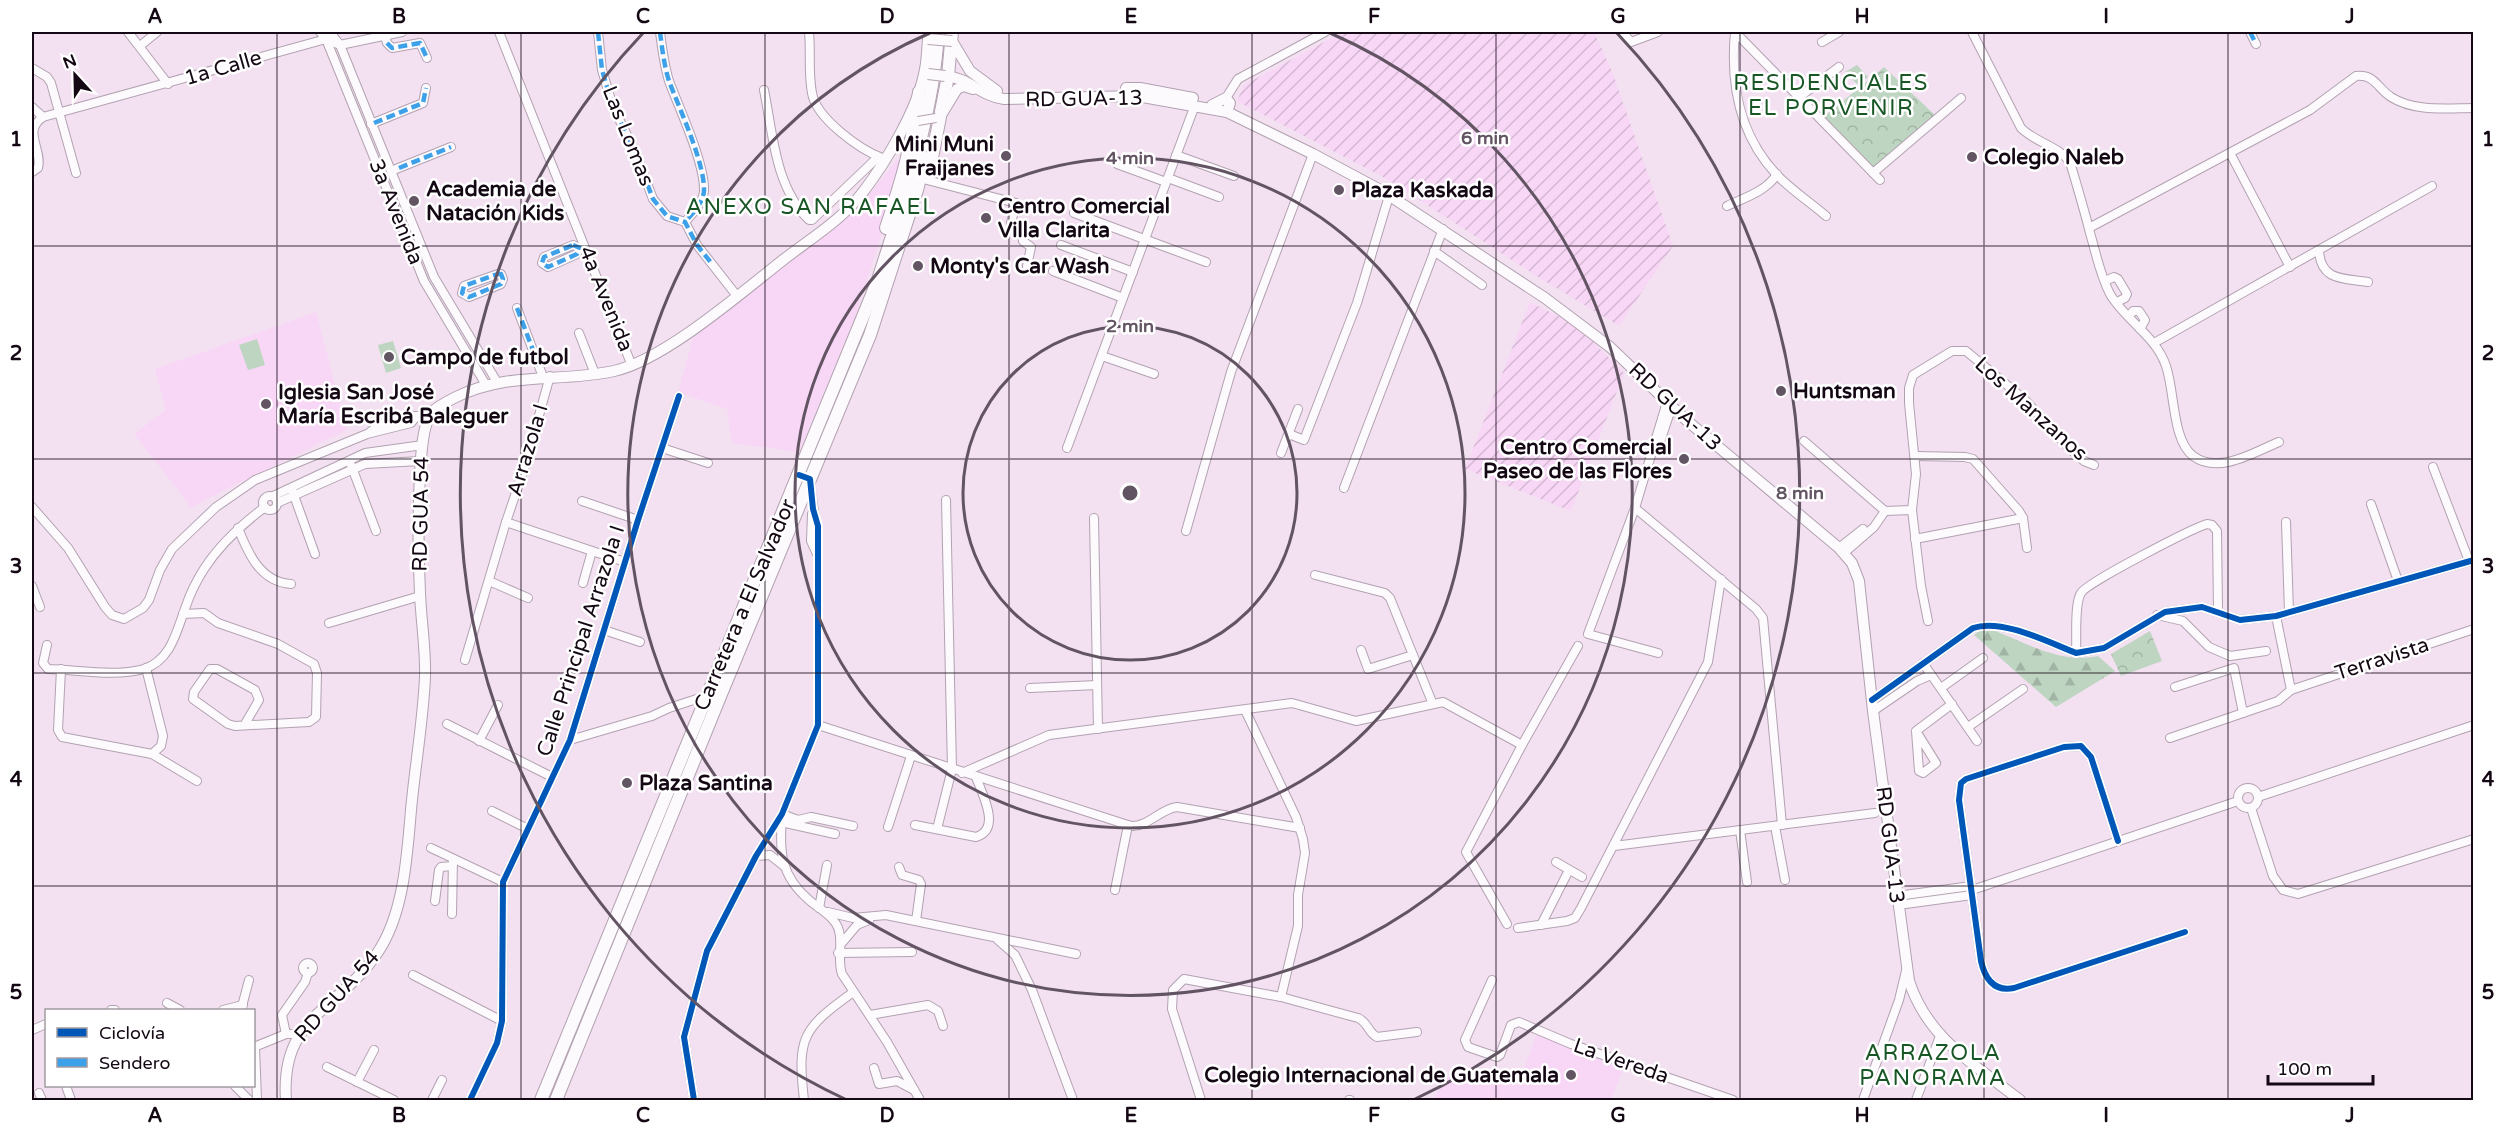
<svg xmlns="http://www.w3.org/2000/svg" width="2505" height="1132" font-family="'Varela Round',sans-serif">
	<defs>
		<pattern id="industrial-furrows" width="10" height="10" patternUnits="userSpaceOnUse" patternTransform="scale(1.5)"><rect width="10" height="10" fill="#f8d7f6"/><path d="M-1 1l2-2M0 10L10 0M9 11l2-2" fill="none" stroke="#d4b7d2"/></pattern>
		<pattern id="forest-firs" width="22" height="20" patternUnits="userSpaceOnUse" patternTransform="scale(1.5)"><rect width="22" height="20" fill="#bed5c1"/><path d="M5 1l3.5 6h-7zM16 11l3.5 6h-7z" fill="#a2b5a5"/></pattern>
		<pattern id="park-crowns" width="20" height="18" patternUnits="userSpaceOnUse" patternTransform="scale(1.5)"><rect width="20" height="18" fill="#bed5c1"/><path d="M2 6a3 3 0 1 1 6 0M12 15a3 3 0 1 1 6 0" fill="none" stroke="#a2b5a5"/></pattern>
	</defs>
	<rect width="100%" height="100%" fill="#f3e1f2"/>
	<g fill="#f8d7f6">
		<polygon points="897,160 900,160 901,174 854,320 799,452 732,443 727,409 678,392 693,338 858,208"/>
		<polygon points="316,312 347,430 218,493 192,508 134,434 166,410 155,369"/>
		<polygon points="1536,1035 1624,1066 1611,1100 1432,1100 1457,1064 1519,1084"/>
	</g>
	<g fill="url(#industrial-furrows)">
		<polygon points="1343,32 1594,32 1613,74 1673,246 1619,326 1535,275 1387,179 1237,101 1244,85"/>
		<polygon points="1530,302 1564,319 1592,341 1624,373 1571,511 1465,469"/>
	</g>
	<g fill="#bed5c1">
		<polygon points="257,339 265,365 248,370 239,345"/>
		<polygon points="393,341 401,368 386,373 378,345"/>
	</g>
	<path fill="url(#forest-firs)" d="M1981,630h12c33,13 68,34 105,26l17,15 -59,36 -82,-72z"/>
	<g fill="url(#park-crowns)">
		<polygon points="1857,65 1868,77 1858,85 1845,72"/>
		<polygon points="1884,67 1937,117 1873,173 1820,120"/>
		<polygon points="2150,631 2162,661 2121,676 2111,654"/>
	</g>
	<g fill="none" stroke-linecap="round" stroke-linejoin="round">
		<defs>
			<g id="minor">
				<polyline points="128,32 168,84"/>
				<polyline points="320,32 326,39 424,281 486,385"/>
				<polyline points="330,32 340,45 434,277 497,382"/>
				<polyline points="499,32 632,366"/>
				<polyline points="598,32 602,70 613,107 634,149 653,199 667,216 685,222 697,245 737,296"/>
				<path d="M660,32c2,16 4,33 9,49 10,27 36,82 35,110 -1,12 -11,22 -19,31"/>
				<path d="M809,32c2,20 -1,40 3,61 4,25 47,56 70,65"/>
				<polyline points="1622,32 1631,42 1658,32"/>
				<path d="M1735,32c-5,53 4,102 41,142 15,16 34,28 50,42"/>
				<polyline points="1735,32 1880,180"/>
				<path d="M1972,32l49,96c15,15 36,17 49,34 7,24 14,47 20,71 6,20 10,42 20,61 15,26 46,42 56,72 9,26 6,74 27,90 26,19 61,-4 86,-14"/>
				<polyline points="2250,32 2256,44"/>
				<polyline points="385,36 387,43 392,48 420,43 427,58"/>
				<polyline points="1822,42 1839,32"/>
				<polyline points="140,46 157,32"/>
				<polyline points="32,68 47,77 51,83 76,173"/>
				<path d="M764,90c9,44 11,97 45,130h3l66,-63"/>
				<polyline points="1226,98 1238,79 1325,32"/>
				<polyline points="1798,98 1839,67"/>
				<polyline points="32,107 43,117"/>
				<polyline points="371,124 423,103 426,88"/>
				<polyline points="2230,153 2290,267"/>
				<polyline points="1176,155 1234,176"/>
				<polyline points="1117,164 1166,182"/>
				<polyline points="391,171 451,147"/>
				<path d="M32,172l6,-4c5,-18 -16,-37 5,-51l283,-78 14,6 62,-13"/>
				<polyline points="1873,173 1961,98"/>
				<polyline points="1168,178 1219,197"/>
				<polyline points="927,180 1016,203 1011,223 1022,231 1023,241 1031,247 1027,266"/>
				<path d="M1727,206c17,-8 40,-15 50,-32"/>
				<polyline points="1074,213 1206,262"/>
				<path d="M2089,228l221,-118 46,-34c19,-2 21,12 35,21 23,15 56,11 83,11"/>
				<polygon points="573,245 580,248 577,254 548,267 542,263 544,257"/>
				<polyline points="1061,245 1133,272"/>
				<polyline points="1434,251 1482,285"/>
				<path d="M2319,251c2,30 24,27 49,31"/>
				<polyline points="1053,271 1123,298"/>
				<polygon points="498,274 501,274 503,279 501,284 469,297 462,293 464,286"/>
				<polyline points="2105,281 2114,277 2118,279 2127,294 2125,298 2117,302"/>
				<polyline points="517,308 543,377"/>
				<polyline points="2129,316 2133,311 2139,311 2145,320 2140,329"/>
				<polyline points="579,333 595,374"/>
				<polyline points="2154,343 2432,186"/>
				<polyline points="1102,356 1154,374"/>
				<path d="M370,432c21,-16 26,-16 51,-16"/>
				<polyline points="1289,434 1304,440 1357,303 1389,196"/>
				<polyline points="1804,441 1885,511 1912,510"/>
				<polyline points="1659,445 1672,406"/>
				<polyline points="662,448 708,463"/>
				<polyline points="1067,448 1195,105"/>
				<polyline points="1281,453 1298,409"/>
				<polyline points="1915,456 1965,457 1973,459 2019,511 2023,518 2027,548"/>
				<polyline points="351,465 376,531"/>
				<polyline points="2433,467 2469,561"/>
				<polyline points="1344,488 1443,229"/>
				<polyline points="292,490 315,554"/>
				<polyline points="273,496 365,453 423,445"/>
				<circle cx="270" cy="503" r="7"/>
				<polyline points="582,501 638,520"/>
				<polyline points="277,503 365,464 421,461"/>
				<polyline points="2371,504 2398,581"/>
				<polyline points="32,507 68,548 105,607 112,615 124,619 143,608 149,600 160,570 172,549 216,507 255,480 367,434 411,423 417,416"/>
				<polyline points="1635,508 1756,609 1763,618 1782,825"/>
				<polyline points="812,514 811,541 817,554"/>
				<polyline points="1094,518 1098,729"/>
				<polyline points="506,522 625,562"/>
				<polyline points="2286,522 2289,612"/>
				<path d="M238,528c10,25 22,54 53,56"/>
				<polyline points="1186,531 1231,372 1313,154"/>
				<polyline points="1915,539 2023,518"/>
				<polyline points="1839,548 1863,529"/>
				<polyline points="1844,553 1874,527 1885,511"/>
				<polyline points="1315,575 1385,593 1390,598 1432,702"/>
				<polyline points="489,581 528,598"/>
				<polyline points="583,583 592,551"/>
				<polyline points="32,586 40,607"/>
				<polyline points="183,614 204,613 218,623 278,644 314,664 317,673 316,717 309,722 235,726 228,724 193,699 194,692 210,669 217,669 255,690 259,700 245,724"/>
				<polyline points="2157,615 2183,621 2209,647 2230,656 2266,651"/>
				<polyline points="2276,616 2291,690"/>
				<polyline points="1928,621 1921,586 1912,510 1916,474 1909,403 1909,388 1913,375 1952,351 1966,351 2025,400 2069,448 2084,461 2094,465"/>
				<polyline points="329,623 420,596"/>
				<polyline points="604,630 640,642"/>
				<path d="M47,645l-4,18 5,6c31,1 66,8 96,0 28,-9 33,-40 42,-63 4,-12 11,-26 18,-37 16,-25 37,-44 61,-62"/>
				<polyline points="1361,650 1368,669 1413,655"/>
				<polyline points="1658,653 1588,634 1635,508 1667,402"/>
				<path d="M2076,653c1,-15 -2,-49 5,-60 5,-10 110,-64 126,-69l5,1 5,6 1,80"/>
				<polyline points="465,660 506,522 524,469 550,376"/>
				<polyline points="1923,663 1977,741"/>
				<polyline points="61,669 58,730 62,737 152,754 161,746 163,736 146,668"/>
				<polyline points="2175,687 2234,668 2243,713"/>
				<polyline points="1030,688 1097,685"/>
				<polyline points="1941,688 1983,658"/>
				<path d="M1872,700l101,-72c28,-10 75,14 103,25l28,-5 61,-36 37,-5 38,13 36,-4 198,-56"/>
				<polyline points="1245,710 1296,817 1303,839 1305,853 1298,895 1298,926 1281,997"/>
				<polyline points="1873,711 1917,681 1931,675"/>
				<polyline points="447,724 552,777"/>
				<path d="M818,725l313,101c17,1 29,-17 46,-19l123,21"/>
				<polyline points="1968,727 2023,689"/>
				<polyline points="1916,731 1936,763 1923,773 1919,771 1916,731 1952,704"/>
				<polyline points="2170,738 2278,701 2291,690 2474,629"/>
				<polyline points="570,740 652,716 669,708 706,696"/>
				<polyline points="479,741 498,705"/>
				<polyline points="152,754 197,781"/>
				<polyline points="962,773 1049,735 1292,703 1356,721 1443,702 1522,745"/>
				<circle cx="2248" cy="798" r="10"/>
				<polyline points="2258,797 2474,725"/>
				<polyline points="2251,808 2273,876 2283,890 2298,894 2474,839"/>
				<polyline points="492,811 528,829"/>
				<polyline points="782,814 798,820 811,817 853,826"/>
				<path d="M782,817c-3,36 -1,59 27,83 8,7 19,13 25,21 12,14 2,36 8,53l45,68 33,58"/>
				<polyline points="781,822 835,834"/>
				<path d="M915,825l61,12c26,-8 6,-43 0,-60"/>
				<polyline points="1775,826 1785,880"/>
				<polyline points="888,827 911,756"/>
				<polyline points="937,829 952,769 946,500"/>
				<polyline points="1740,830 1747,882"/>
				<path d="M2118,841l-27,-84 -10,-11 -17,1 -98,32 -5,4 -2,17 22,161c4,18 13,31 33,27l171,-56"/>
				<polyline points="1614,846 1875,813"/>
				<polyline points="431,848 503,882"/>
				<polyline points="756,856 770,855 784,866"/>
				<polyline points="1556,862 1582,877"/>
				<polyline points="899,867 902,875 919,880 921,884 916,921"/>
				<polyline points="1115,890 1128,825"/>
				<polyline points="1972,890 2238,801"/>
				<polyline points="1897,896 1971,886"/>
				<polyline points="435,901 439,870 441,867 452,866"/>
				<polyline points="1898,905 1972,895"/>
				<polyline points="819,908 827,865"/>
				<polyline points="828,912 853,918 886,915 1076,954"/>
				<polyline points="452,914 453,859"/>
				<polyline points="1507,924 1466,852 1522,745 1578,646"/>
				<polyline points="1541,925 1569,870"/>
				<polyline points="1518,928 1567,921 1575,918 1581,908 1708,662 1721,579"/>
				<polyline points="998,940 1015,955 1032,990 1073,1100"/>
				<polyline points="841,944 857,925 869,920"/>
				<polyline points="838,953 912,952"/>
				<circle cx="308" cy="968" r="5"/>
				<polyline points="413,975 502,1021"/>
				<polyline points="1492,980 1465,1040 1468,1047 1497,1057 1500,1055 1511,1025 1519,1022 1571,1044 1733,1100"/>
				<polyline points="167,1003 180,1010"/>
				<polyline points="111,1010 115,1010"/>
				<polyline points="223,1010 243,1005"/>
				<polyline points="241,1010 249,980"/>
				<polyline points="870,1015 928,1005 938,1011 943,1026"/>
				<polyline points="32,1030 46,1024"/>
				<polyline points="286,1034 282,1015 305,982 308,973"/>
				<polyline points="254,1047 286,1034 299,1034"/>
				<polyline points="255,1047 257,1100"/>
				<polyline points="327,1067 394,1100"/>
				<polyline points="874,1068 879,1084 897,1081 914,1090"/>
				<polyline points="357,1082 374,1050"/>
				<polyline points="66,1086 71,1100"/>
				<polyline points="235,1086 249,1100"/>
				<polyline points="39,1093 42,1100"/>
				<polyline points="432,1100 442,1080"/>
				<polyline points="470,1100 497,1043 502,1021 503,882 570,740 638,520 679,396"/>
				<polyline points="694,1100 684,1037 707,951 756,856 782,814 818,725 818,540 810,483"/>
				<path d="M804,1100c-7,-62 -2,-71 48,-107"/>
				<path d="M1201,1100l-29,-91 1,-19 11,-11 97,18 77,21c11,5 10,15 19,19l40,-5"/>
				<polyline points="1349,1100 1350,1100"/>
				<polyline points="1863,1100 1899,1000 1906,971"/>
				<polyline points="1916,1100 1940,1036"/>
			</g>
			<g id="major">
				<polyline points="952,41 970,71 997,91"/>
				<path d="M945,76c25,2 35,20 59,23l133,-3 90,16 86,42 71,38 161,106 65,49 75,72 154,129 13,15 7,18 14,130 36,270c19,58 65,83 111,119"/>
				<polyline points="1126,88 1140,88 1193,98"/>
				<polyline points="1212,105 1226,98 1230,103 1227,112"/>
				<polyline points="943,112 957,89 964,86 973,89"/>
				<path d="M286,1100c-6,-85 53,-89 92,-148 26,-39 29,-96 33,-142 4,-44 12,-88 14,-133 1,-28 -4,-56 -5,-84 -2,-40 -2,-79 0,-119 1,-16 2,-50 12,-62 6,-6 16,-11 24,-15 53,-26 103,-14 158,-26 50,-11 127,-78 169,-111 27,-21 60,-41 80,-68 23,-30 54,-82 61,-118 3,-11 3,-24 4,-35"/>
			</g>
			<g id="highway">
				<polyline points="929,173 948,76 952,32"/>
				<path d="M886,228c15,-45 28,-89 33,-136"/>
				<path d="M541,1100l337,-820c26,-82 55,-162 60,-248"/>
				<polyline points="556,1100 721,694 870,335 917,190 925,158"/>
			</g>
		</defs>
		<use href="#minor" stroke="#b2a2b1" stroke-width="10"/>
		<use href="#major" stroke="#b2a2b1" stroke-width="12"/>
		<use href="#highway" stroke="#b2a2b1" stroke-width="14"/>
		<use href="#minor" stroke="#fdfafd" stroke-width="8"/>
		<use href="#major" stroke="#fdfafd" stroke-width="10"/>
		<use href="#highway" stroke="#fdfafd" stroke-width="12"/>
		<defs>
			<polyline id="minor-bridge" points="918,121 936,118"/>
			<g id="major-bridge">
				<polyline points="928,39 952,41"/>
				<polyline points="928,74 945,76"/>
			</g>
		</defs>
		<use href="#minor-bridge" stroke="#b2a2b1" stroke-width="10" stroke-linecap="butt"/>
		<use href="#major-bridge" stroke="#b2a2b1" stroke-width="12" stroke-linecap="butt"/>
		<use href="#minor-bridge" stroke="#fdfafd" stroke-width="8"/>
		<use href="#major-bridge" stroke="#fdfafd" stroke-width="10"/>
		<g stroke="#3da1ea" stroke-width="4.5" stroke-dasharray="9 4.5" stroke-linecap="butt">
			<polyline points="598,32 602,70 613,107 634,149 653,199 667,216 685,222 697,245 712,264"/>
			<path d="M660,32c2,16 4,33 9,49 10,27 36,82 35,110 -1,12 -11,22 -19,31"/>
			<polyline points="2250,32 2256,44"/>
			<polyline points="387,43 392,48 420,43 427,58"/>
			<polyline points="374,123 423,103 426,88"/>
			<polyline points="399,168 451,147"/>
			<polygon points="573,245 580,248 577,254 548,267 542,263 544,257"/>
			<polygon points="498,274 501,274 503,279 501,284 469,297 462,293 464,286"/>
			<polyline points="517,308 539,366"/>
		</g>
		<defs>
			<g id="cycleway">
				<path d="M1872,700l101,-72c28,-10 75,14 103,25l28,-5 61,-36 37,-5 38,13 36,-4 198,-56"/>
				<path d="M2118,841l-27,-84 -10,-11 -17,1 -98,32 -5,4 -2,17 22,161c4,18 13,31 33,27l171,-56"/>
				<polyline points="470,1100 497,1043 502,1021 503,882 570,740 638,520 679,396"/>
				<polyline points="694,1100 684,1037 707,951 756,856 782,814 818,725 818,526 813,509 810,479 799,475"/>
			</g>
		</defs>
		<use href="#cycleway" stroke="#fff" stroke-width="10"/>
		<use href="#cycleway" stroke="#0057b8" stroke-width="6"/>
	</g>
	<path fill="none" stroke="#140814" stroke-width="1.5" stroke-opacity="0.55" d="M277,32v1068M521,32v1068M765,32v1068M1009,32v1068M1252,32v1068M1496,32v1068M1740,32v1068M1984,32v1068M2228,32v1068M32,246h2442M32,459h2442M32,673h2442M32,886h2442"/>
	<g fill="none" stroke="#625462" stroke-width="3">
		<circle cx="1130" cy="493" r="167"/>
		<circle cx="1130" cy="493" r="335"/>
		<path d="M1330 33A502 502 0 1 1 930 33"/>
		<path d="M847 1100A670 670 0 0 1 644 32M1616 32A670 670 0 0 1 1413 1100"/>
	</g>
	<g fill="#625462" stroke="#fff" stroke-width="2">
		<circle cx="1006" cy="156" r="6"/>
		<circle cx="1972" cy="157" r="6"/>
		<circle cx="1339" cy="190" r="6"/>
		<circle cx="414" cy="201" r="6"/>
		<circle cx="986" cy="218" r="6"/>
		<circle cx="918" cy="266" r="6"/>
		<circle cx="389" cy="357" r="6"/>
		<circle cx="1781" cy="391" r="6"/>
		<circle cx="266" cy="404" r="6"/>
		<circle cx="1684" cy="459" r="6"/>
		<circle cx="627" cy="783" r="6"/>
		<circle cx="1571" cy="1075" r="6"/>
	</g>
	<g text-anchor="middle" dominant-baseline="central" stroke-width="5" stroke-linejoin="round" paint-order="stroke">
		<g font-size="21" fill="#140814" stroke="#fff">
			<text transform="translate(223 68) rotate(-16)">1a Calle</text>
			<text transform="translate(1084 99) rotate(-1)">RD GUA-13</text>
			<text transform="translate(628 136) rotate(68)">Las Lomas</text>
			<text transform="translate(396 212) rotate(68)">3a Avenida</text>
			<text transform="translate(606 299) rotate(68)">4a Avenida</text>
			<text transform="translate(1675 407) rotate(43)">RD GUA-13</text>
			<text transform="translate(2031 409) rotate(42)">Los Manzanos</text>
			<text transform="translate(528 450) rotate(-73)">Arrazola I</text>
			<text transform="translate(421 514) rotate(-89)">RD GUA 54</text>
			<text transform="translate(745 605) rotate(-67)">Carretera a El Salvador</text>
			<text transform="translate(581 641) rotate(-72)">Calle Principal Arrazola I</text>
			<text transform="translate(2382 659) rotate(-18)">Terravista</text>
			<text transform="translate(1890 845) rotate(83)">RD GUA-13</text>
			<text transform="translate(337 996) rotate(-48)">RD GUA 54</text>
			<text transform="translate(1621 1061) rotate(19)">La Vereda</text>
		</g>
		<g font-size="21" font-weight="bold" fill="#140814" stroke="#fff" text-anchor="start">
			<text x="994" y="144" text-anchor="end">Mini Muni<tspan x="994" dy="24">Fraijanes</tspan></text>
			<text x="1984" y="157">Colegio Naleb</text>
			<text x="426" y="189">Academia de<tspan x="426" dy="24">Natación Kids</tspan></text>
			<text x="1351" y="190">Plaza Kaskada</text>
			<text x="998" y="206">Centro Comercial<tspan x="998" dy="24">Villa Clarita</tspan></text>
			<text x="930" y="266">Monty's Car Wash</text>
			<text x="401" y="357">Campo de futbol</text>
			<text x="1793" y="391">Huntsman</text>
			<text x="278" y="392">Iglesia San José<tspan x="278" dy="24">María Escribá Baleguer</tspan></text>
			<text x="1672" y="447" text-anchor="end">Centro Comercial<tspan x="1672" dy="24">Paseo de las Flores</tspan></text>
			<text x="639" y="783">Plaza Santina</text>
			<text x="1559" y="1075" text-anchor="end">Colegio Internacional de Guatemala</text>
		</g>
		<g font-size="22" letter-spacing="1.5" fill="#195626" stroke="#fff">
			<text x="1831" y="83">RESIDENCIALES<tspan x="1831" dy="25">EL PORVENIR</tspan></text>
			<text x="811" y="207">ANEXO SAN RAFAEL</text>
			<text x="1933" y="1053">ARRAZOLA<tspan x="1933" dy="25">PANORAMA</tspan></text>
		</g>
	</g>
	<circle cx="1130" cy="493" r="9" fill="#625462" stroke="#fff" stroke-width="3"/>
	<g font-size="18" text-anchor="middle" font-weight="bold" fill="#625462" stroke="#fff" stroke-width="5" stroke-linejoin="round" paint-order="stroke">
		<text x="1485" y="144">6 min</text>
		<text x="1130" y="164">4 min</text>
		<text x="1130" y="332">2 min</text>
		<text x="1800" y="499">8 min</text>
	</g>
	<rect width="2505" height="1132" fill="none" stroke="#ffffff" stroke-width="66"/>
	<rect x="45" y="1009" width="210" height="78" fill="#ffffff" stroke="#a19ca1" stroke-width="1.5"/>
	<rect x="57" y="1028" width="30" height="9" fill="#0057b8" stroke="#a19ca1" stroke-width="1.5"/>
	<text x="99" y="1039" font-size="18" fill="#140814">Ciclovía</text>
	<rect x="57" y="1058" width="30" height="9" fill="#3da1ea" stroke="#a19ca1" stroke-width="1.5"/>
	<text x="99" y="1069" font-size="18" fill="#140814">Sendero</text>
	<g transform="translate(75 75) rotate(338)" stroke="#ffffff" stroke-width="4.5" paint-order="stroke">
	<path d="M0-4.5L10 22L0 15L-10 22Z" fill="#140814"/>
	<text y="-9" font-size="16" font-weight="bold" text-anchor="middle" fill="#140814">N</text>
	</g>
	<path d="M2268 1075v9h105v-9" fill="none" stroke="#140814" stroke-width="3"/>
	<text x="2277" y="1075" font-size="18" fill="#140814" stroke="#ffffff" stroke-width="4.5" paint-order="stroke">100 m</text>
	<rect x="33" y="33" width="2439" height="1066" fill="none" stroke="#140814" stroke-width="2"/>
	<g font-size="20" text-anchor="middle" font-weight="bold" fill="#140814">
		<text x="155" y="23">A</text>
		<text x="399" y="23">B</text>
		<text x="643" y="23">C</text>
		<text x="887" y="23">D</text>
		<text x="1131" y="23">E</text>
		<text x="1374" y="23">F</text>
		<text x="1618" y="23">G</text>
		<text x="1862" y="23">H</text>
		<text x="2106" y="23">I</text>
		<text x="2350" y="23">J</text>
		<text x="16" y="146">1</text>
		<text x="2488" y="146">1</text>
		<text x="16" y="360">2</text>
		<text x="2488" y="360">2</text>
		<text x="16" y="573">3</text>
		<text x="2488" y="573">3</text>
		<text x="16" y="786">4</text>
		<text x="2488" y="786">4</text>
		<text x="16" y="999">5</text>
		<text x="2488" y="999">5</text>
		<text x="155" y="1122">A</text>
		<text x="399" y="1122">B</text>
		<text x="643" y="1122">C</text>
		<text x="887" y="1122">D</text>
		<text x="1131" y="1122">E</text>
		<text x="1374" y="1122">F</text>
		<text x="1618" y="1122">G</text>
		<text x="1862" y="1122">H</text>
		<text x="2106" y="1122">I</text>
		<text x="2350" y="1122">J</text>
	</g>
</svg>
